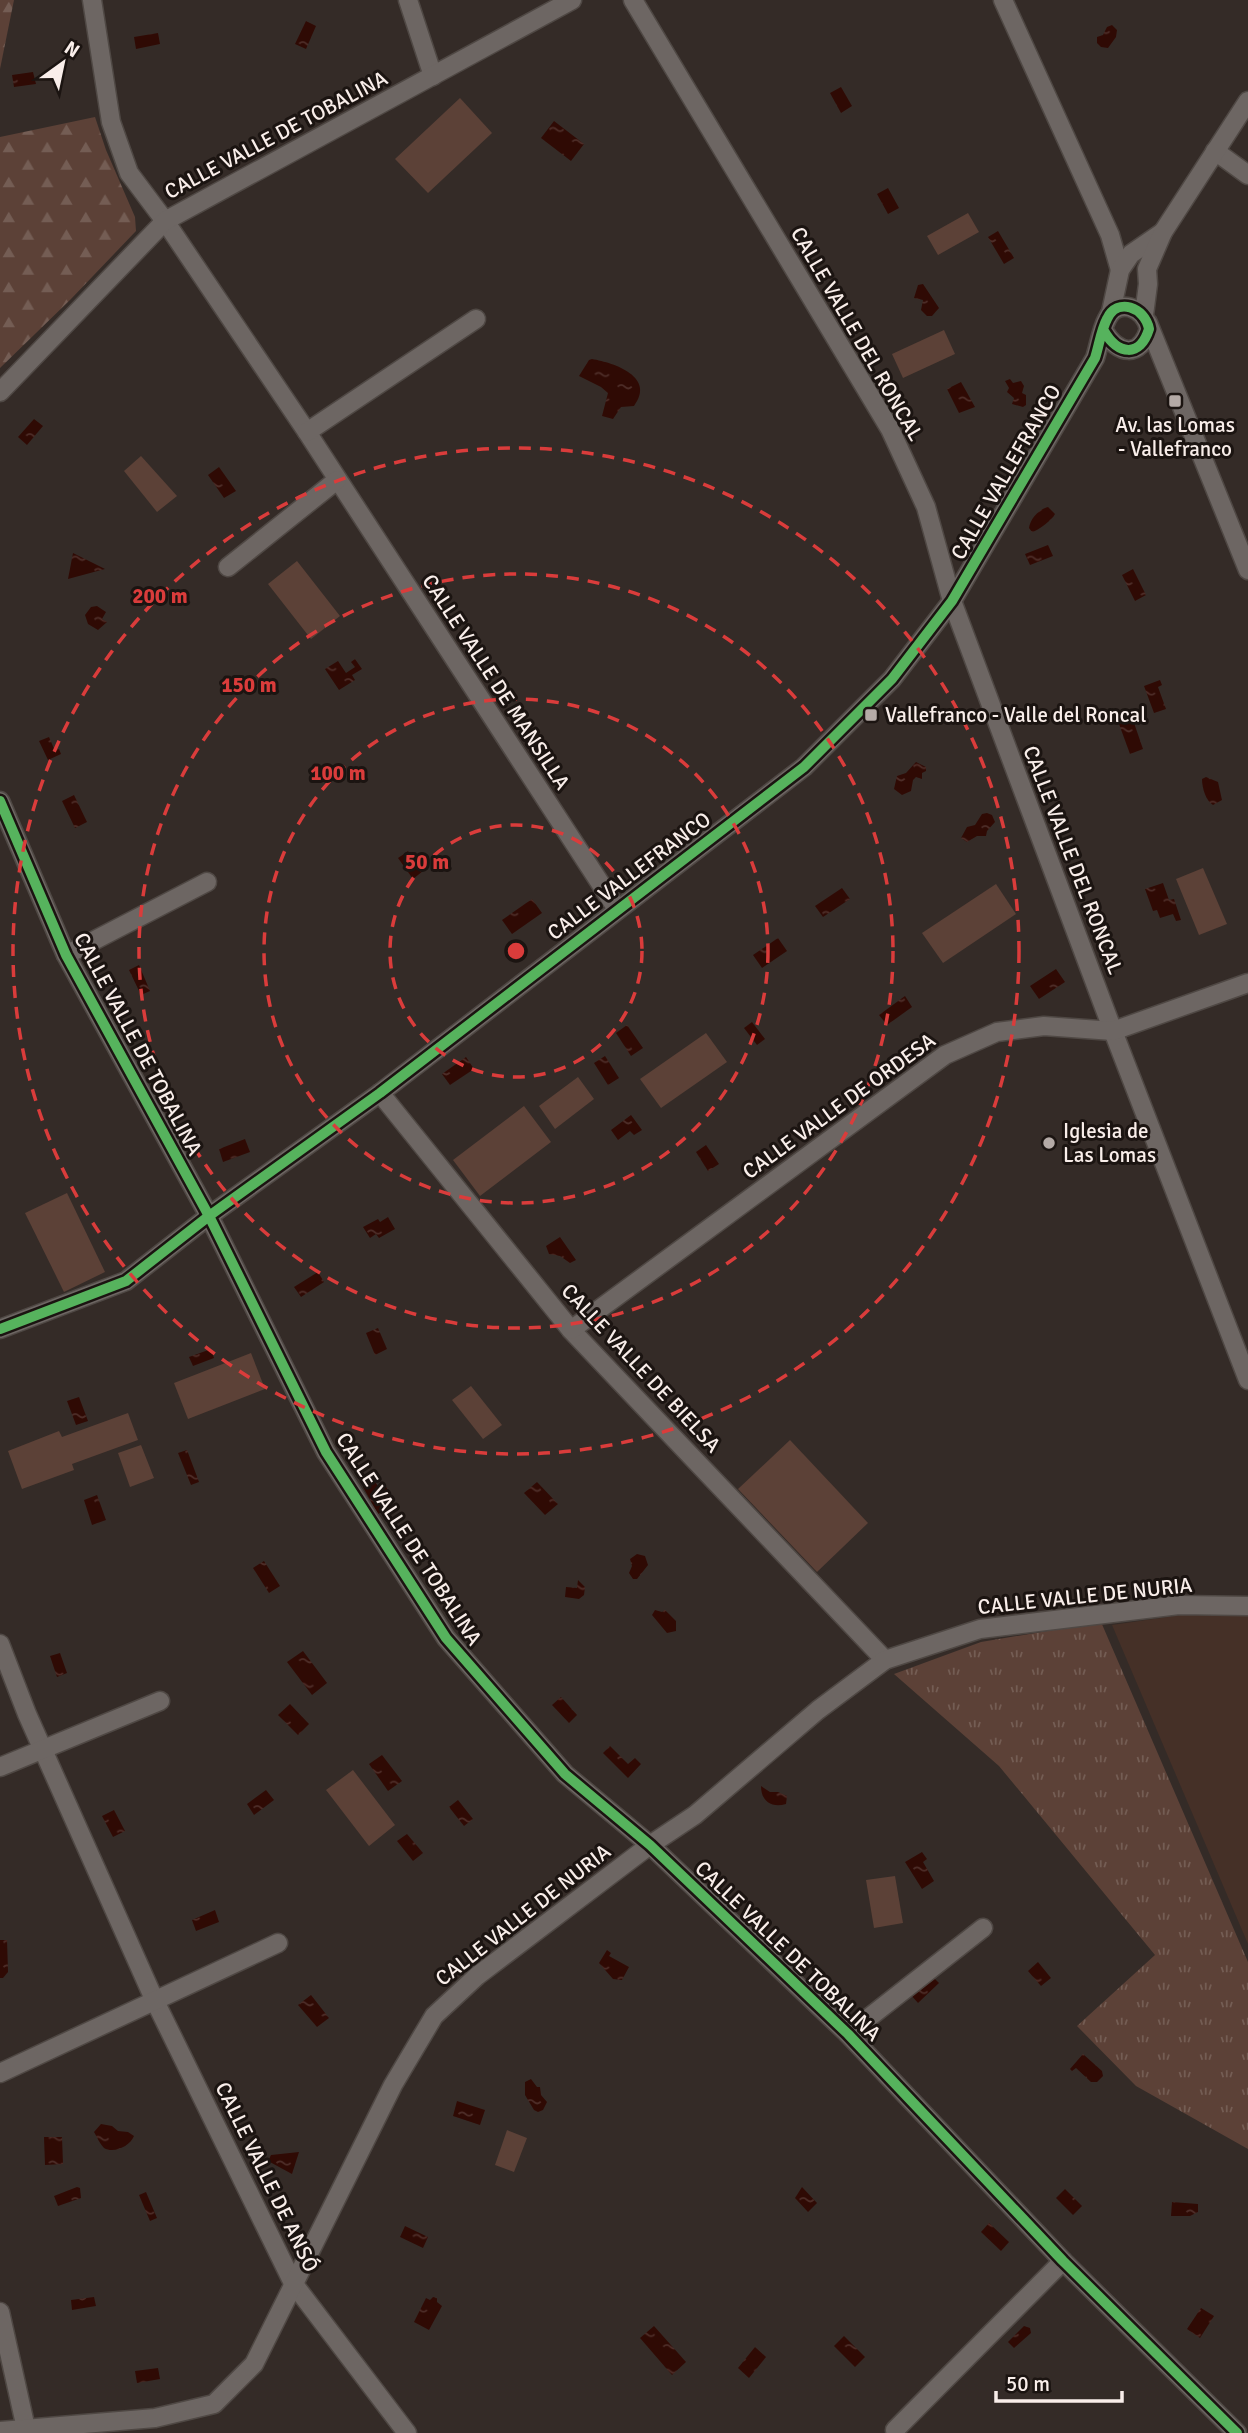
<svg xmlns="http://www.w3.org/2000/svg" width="1248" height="2433" font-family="Signika,sans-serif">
	<defs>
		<pattern id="grass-tufts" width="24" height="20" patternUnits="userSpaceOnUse" patternTransform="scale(1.75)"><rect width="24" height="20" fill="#5c4137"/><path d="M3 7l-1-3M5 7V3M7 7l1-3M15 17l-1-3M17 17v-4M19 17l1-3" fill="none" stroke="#745d54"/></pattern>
		<pattern id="forest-firs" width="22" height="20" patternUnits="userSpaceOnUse" patternTransform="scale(1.75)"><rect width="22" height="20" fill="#5c4137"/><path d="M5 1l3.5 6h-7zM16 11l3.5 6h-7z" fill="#745d54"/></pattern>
		<pattern id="water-ripples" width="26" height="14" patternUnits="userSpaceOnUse" patternTransform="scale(1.75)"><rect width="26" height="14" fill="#2f0a04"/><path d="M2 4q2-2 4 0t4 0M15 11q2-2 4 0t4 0" fill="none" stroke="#4e2e29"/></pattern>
	</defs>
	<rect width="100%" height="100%" fill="#342b27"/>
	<polygon fill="#453027" points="1181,1615 1248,1616 1248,1944 1112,1625"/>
	<polygon fill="url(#grass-tufts)" points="1101,1622 1248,1962 1248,2149 1136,2086 1077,2026 1155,1955 999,1766 894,1674 981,1642"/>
	<g fill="url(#forest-firs)">
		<polygon points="0,0 14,0 0,69"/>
		<polygon points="95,117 106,150 135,217 136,231 71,299 0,368 0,137"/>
	</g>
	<g fill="#5c4137">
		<polygon points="460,98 492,133 428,193 395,159"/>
		<polygon points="968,213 979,232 938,255 927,236"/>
		<polygon points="944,330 955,354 903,378 892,354"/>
		<polygon points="141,456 177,496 157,512 124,471"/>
		<polygon points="297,561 340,616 311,639 268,584"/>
		<polygon points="1203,868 1227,924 1199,935 1176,879"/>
		<polygon points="996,884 1016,914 943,963 922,933"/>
		<polygon points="706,1033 727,1062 661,1108 640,1079"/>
		<polygon points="578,1077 594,1099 555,1129 539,1106"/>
		<polygon points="524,1106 551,1142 480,1196 453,1160"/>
		<polygon points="67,1193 105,1272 64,1292 25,1213"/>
		<polygon points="251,1353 265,1389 188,1419 174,1383"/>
		<polygon points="471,1386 502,1425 483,1439 452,1400"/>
		<polygon points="128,1413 138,1440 72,1464 74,1470 22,1489 8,1451 59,1431 62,1437"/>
		<polygon points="790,1440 868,1523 817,1572 738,1489"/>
		<polygon points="141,1445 154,1478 130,1487 118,1453"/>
		<polygon points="353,1770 395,1825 369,1846 326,1790"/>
		<polygon points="895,1876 903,1923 874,1928 866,1880"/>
		<polygon points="507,2130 527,2138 514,2172 495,2165"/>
	</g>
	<g fill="url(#water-ripples)">
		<polygon points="306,21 316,26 306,49 295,44"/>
		<polygon points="1112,25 1117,30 1116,37 1108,48 1101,47 1097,43 1097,37 1103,35 1107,27"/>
		<polygon points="158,33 160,44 136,49 134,37"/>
		<polygon points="33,72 36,84 14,87 12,75"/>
		<polygon points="841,87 852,106 841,113 830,93"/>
		<polygon points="554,121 584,144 571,161 541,138"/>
		<polygon points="888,188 899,208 888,214 877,194"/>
		<polygon points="998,231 1014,258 1004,264 988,237"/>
		<polygon points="923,284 939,308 932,316 927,316 921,310 923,300 914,298 918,285"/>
		<path d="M592,359c23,4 64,18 42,47l-13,1 -8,12 -11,-3 6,-23 -7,-6 -22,-11 10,-16z"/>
		<polygon points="1010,379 1013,383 1021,381 1024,386 1022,393 1026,395 1026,405 1023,407 1012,404 1014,398 1007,392 1009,388 1005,381"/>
		<polygon points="961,382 975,407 959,413 947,389"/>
		<polygon points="34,419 43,426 27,445 18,437"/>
		<polygon points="219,467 236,491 224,498 208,475"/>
		<path d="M1048,507l7,7c-3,6 -16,16 -23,18l-3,-4c1,-9 10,-19 19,-21z"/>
		<polygon points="1048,545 1053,556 1030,565 1025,554"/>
		<polygon points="73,553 105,569 68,579"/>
		<polygon points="1133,569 1146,595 1135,601 1122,575"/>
		<polygon points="97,606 106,612 102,619 107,622 98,630 88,624 85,615 91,607"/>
		<polygon points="355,659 362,669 352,675 355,680 339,690 325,669 338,661 346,673 355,667 351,662"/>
		<polygon points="1160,680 1162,685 1158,687 1166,709 1154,713 1144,686"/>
		<polygon points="1133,720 1143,749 1130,754 1119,724"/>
		<polygon points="49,737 55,751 59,749 61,754 48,760 39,741"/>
		<polygon points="916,762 926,767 926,771 922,773 922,779 916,777 913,780 911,791 902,795 894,789 897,776 906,773"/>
		<path d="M1206,777l12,5 4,18 -9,5c-7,-4 -11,-17 -11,-26z"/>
		<polygon points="74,795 87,822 75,828 62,801"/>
		<polygon points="987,813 992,815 995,822 987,831 986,836 977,836 967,842 961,838 967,827 975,825 982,814"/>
		<polygon points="408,851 423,871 413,879 398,858"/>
		<polygon points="1163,883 1169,900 1174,899 1181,920 1176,921 1173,914 1160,918 1157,910 1153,911 1145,889"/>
		<polygon points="842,888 850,899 823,917 815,906"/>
		<polygon points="532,899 542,913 512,934 502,920"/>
		<polygon points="778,938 787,951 762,968 753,955"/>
		<polygon points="139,965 150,991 141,995 129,970"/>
		<polygon points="1056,969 1065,982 1039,999 1030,986"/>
		<polygon points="905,996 912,1007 887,1025 879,1015"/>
		<polygon points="752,1022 765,1039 757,1045 744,1028"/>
		<polygon points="627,1025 643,1048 631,1056 616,1033"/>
		<polygon points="605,1056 619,1078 608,1085 594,1063"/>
		<polygon points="466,1057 474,1069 450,1085 442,1074"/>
		<polygon points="631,1115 642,1130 634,1135 630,1131 618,1140 611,1130"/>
		<polygon points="245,1139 250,1152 223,1162 219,1149"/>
		<polygon points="706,1145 719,1164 708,1171 696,1152"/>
		<polygon points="388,1217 395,1229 379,1238 376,1234 370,1238 363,1227 378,1219 380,1222"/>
		<polygon points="560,1237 576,1260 570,1263 560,1256 549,1254 546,1246"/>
		<polygon points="318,1272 324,1282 301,1297 294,1287"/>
		<polygon points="378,1328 387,1349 375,1355 366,1333"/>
		<polygon points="211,1349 214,1358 193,1366 189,1357"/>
		<polygon points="79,1397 88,1421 76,1425 67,1401"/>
		<polygon points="187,1450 199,1482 191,1485 178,1453"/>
		<polygon points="374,1480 379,1488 385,1485 390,1494 384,1498 389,1508 378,1514 363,1487"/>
		<polygon points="537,1482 558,1504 545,1515 524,1493"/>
		<polygon points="97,1495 106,1520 92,1525 84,1500"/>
		<polygon points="637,1554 645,1556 648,1565 637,1579 633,1579 629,1573 632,1566 630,1559"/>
		<polygon points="264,1561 280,1586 269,1593 253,1568"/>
		<polygon points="578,1580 585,1587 584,1595 579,1599 565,1597 566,1587 577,1588"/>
		<polygon points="655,1610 662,1612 665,1610 676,1621 676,1631 667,1633 652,1615"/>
		<polygon points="303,1651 327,1683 312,1695 287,1662"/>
		<polygon points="60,1653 67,1673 57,1677 50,1656"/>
		<polygon points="561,1697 577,1715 569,1723 552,1705"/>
		<polygon points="290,1704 309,1724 298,1735 278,1715"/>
		<polygon points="610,1746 628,1764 635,1758 641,1764 628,1778 603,1753"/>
		<polygon points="382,1755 402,1781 388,1791 369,1764"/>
		<path d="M761,1786l9,6h8l9,4 -1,8c-14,4 -25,-2 -25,-18z"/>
		<polygon points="266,1790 274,1800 254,1815 247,1804"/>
		<polygon points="458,1800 473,1819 464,1826 449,1807"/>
		<polygon points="114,1810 125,1831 113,1837 102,1816"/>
		<polygon points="407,1834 423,1853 413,1861 397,1841"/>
		<polygon points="922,1852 927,1859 923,1862 934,1881 922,1889 905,1862"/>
		<polygon points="215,1910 219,1922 196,1931 192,1920"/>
		<polygon points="0,1940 7,1940 8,1972 3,1978 0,1978"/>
		<polygon points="607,1950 611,1953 609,1956 629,1967 622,1980 613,1979 599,1963"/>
		<polygon points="1038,1962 1051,1978 1041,1986 1028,1971"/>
		<polygon points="931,1975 939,1983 918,2003 910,1994"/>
		<polygon points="311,1995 329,2018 317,2027 298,2005"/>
		<polygon points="1083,2054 1102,2071 1103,2076 1097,2082 1091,2082 1076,2068 1072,2071 1070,2069"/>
		<polygon points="531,2079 537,2087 540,2087 541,2095 547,2102 543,2110 538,2112 534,2110 525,2095 525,2082"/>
		<polygon points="457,2101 485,2110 480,2125 453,2116"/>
		<path d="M101,2124l11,2 6,5 10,1 6,4c-4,10 -20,18 -30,12 -4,-4 -7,-11 -10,-16z"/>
		<polygon points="44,2137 62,2137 63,2164 45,2165"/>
		<polygon points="299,2152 292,2174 268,2161 271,2155"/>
		<polygon points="77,2187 80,2188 81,2198 58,2206 54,2196"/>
		<polygon points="802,2187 817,2203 808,2212 795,2198"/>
		<polygon points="1065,2189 1082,2206 1073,2215 1056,2198"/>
		<polygon points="146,2192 157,2218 150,2221 139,2195"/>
		<polygon points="1172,2202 1198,2204 1198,2212 1190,2216 1171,2216"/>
		<polygon points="989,2223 1009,2242 1001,2251 981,2232"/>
		<polygon points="405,2226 428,2237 423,2248 400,2237"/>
		<polygon points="94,2297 96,2306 72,2310 71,2300"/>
		<polygon points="433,2297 437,2298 437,2302 442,2306 429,2330 414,2322 426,2298 430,2300"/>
		<polygon points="1201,2308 1214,2316 1200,2338 1187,2329"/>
		<polygon points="654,2326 686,2362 672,2375 640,2338"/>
		<polygon points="1024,2326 1030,2328 1031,2333 1014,2348 1008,2342"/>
		<polygon points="844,2336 865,2357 855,2367 834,2346"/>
		<polygon points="755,2347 766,2357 749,2378 738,2368"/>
		<polygon points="158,2368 160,2379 137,2383 135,2371"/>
	</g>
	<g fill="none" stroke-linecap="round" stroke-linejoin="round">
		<defs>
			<g id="minor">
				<polyline points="92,0 111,122 129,173 165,221 307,432 617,909"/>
				<polyline points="408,0 433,76"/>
				<polyline points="633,0 890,429 926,507 952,601 1113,1031 1248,1380"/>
				<polyline points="1003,0 1110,235 1120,270"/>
				<polyline points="1215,151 1248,175"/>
				<polyline points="1111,312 1120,270 1131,254 1163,232"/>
				<polyline points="1144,315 1148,284 1147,269 1163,232 1248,101"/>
				<polyline points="1148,323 1248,570"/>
				<polyline points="0,392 165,221 572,0"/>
				<polyline points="307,432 476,319"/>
				<polyline points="228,567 337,480"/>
				<polyline points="0,801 66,955 209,1216 326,1452 446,1638 565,1774 650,1845 848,2034 1063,2261 1237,2433"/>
				<polyline points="66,955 207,882"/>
				<polyline points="380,1093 571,1330 885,1660"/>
				<path d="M0,1329l126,-48 83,-65 171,-123 424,-326 88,-88 60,-78 143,-243c4,-12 6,-28 12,-39 10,-22 38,-12 42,10 -9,29 -31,26 -45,2"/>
				<polyline points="571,1330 945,1055 997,1032 1044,1026 1113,1031 1248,983"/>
				<polyline points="0,1644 27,1714 154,1999 293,2283 407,2433"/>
				<polyline points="0,1767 160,1701"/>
				<polyline points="848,2034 983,1928"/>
				<polyline points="0,2073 278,1943"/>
				<polyline points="0,2312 27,2433"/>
				<polyline points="895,2430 1063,2261"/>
				<polyline points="0,2431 155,2418 214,2404 254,2364 393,2085 434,2016 477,1976 650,1845 695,1815 818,1710 885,1660 980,1629 1179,1605 1248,1606"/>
			</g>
		</defs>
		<use href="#minor" stroke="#4f4844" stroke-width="21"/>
		<use href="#minor" stroke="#6d6663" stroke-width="18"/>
		<defs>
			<g id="cycleway">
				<polyline points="0,801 66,955 209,1216 326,1452 446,1638 565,1774 650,1845 848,2034 1063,2261 1237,2433"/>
				<path d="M0,1329l126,-48 83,-65 171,-123 424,-326 88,-88 60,-78 143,-243c4,-12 6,-28 12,-39 10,-22 38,-12 42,10 -9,29 -31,26 -45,2"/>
			</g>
		</defs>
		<use href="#cycleway" stroke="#1b1411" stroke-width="15"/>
		<use href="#cycleway" stroke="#56b35d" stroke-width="10"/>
	</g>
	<g fill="none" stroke="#da3c3b" stroke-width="3.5" stroke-dasharray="12 9">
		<circle cx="516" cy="951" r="126"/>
		<circle cx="516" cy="951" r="252"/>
		<circle cx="516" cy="951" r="377"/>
		<circle cx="516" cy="951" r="503"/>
	</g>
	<g fill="#b4aaa6" stroke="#1b1411" stroke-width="2.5">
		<rect x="1168" y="394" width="14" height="14" rx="3.5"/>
		<rect x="864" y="708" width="14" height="14" rx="3.5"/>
		<circle cx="1049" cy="1143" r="7"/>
	</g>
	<g text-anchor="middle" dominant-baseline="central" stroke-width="6" stroke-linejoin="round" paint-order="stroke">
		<g font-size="21" fill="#f9eeea" stroke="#1b1411">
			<text transform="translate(276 135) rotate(-28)">CALLE VALLE DE TOBALINA</text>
			<text transform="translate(857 334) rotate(60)">CALLE VALLE DEL RONCAL</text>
			<text transform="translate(1006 472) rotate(-60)">CALLE VALLEFRANCO</text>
			<text transform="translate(496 682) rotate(57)">CALLE VALLE DE MANSILLA</text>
			<text transform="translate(1073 860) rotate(69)">CALLE VALLE DEL RONCAL</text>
			<text transform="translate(629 876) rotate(-37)">CALLE VALLEFRANCO</text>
			<text transform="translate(138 1044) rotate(62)">CALLE VALLE DE TOBALINA</text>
			<text transform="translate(839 1106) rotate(-36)">CALLE VALLE DE ORDESA</text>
			<text transform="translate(641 1368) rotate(47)">CALLE VALLE DE BIELSA</text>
			<text transform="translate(409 1539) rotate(57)">CALLE VALLE DE TOBALINA</text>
			<text transform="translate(1085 1596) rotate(-6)">CALLE VALLE DE NURIA</text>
			<text transform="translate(523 1915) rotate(-38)">CALLE VALLE DE NURIA</text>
			<text transform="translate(788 1951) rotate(44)">CALLE VALLE DE TOBALINA</text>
			<text transform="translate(267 2177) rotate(64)">CALLE VALLE DE ANSÓ</text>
		</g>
		<g font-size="21" fill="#f9eeea" stroke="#1b1411" text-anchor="start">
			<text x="1175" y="425" text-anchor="middle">Av. las Lomas<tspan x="1175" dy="24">- Vallefranco</tspan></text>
			<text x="885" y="715">Vallefranco - Valle del Roncal</text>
			<text x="1063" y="1131">Iglesia de<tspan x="1063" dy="24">Las Lomas</tspan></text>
		</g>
	</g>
	<circle cx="516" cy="951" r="10" fill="#da3c3b" stroke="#1b1411" stroke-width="3.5"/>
	<g font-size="21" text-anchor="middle" font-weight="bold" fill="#da3c3b" stroke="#1b1411" stroke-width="6" stroke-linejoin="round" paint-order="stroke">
		<text x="160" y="603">200 m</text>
		<text x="249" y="692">150 m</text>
		<text x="338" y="780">100 m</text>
		<text x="427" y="869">50 m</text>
	</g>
	<g transform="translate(63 63) rotate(33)" stroke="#1b1411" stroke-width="5" paint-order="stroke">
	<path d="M0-5L12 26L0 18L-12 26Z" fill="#f9eeea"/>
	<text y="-10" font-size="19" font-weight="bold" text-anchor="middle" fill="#f9eeea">N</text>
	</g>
	<path d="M996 2391v10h126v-10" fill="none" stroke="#f9eeea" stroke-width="3.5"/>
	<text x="1006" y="2391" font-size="21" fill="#f9eeea" stroke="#1b1411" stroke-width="5" paint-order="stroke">50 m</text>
</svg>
